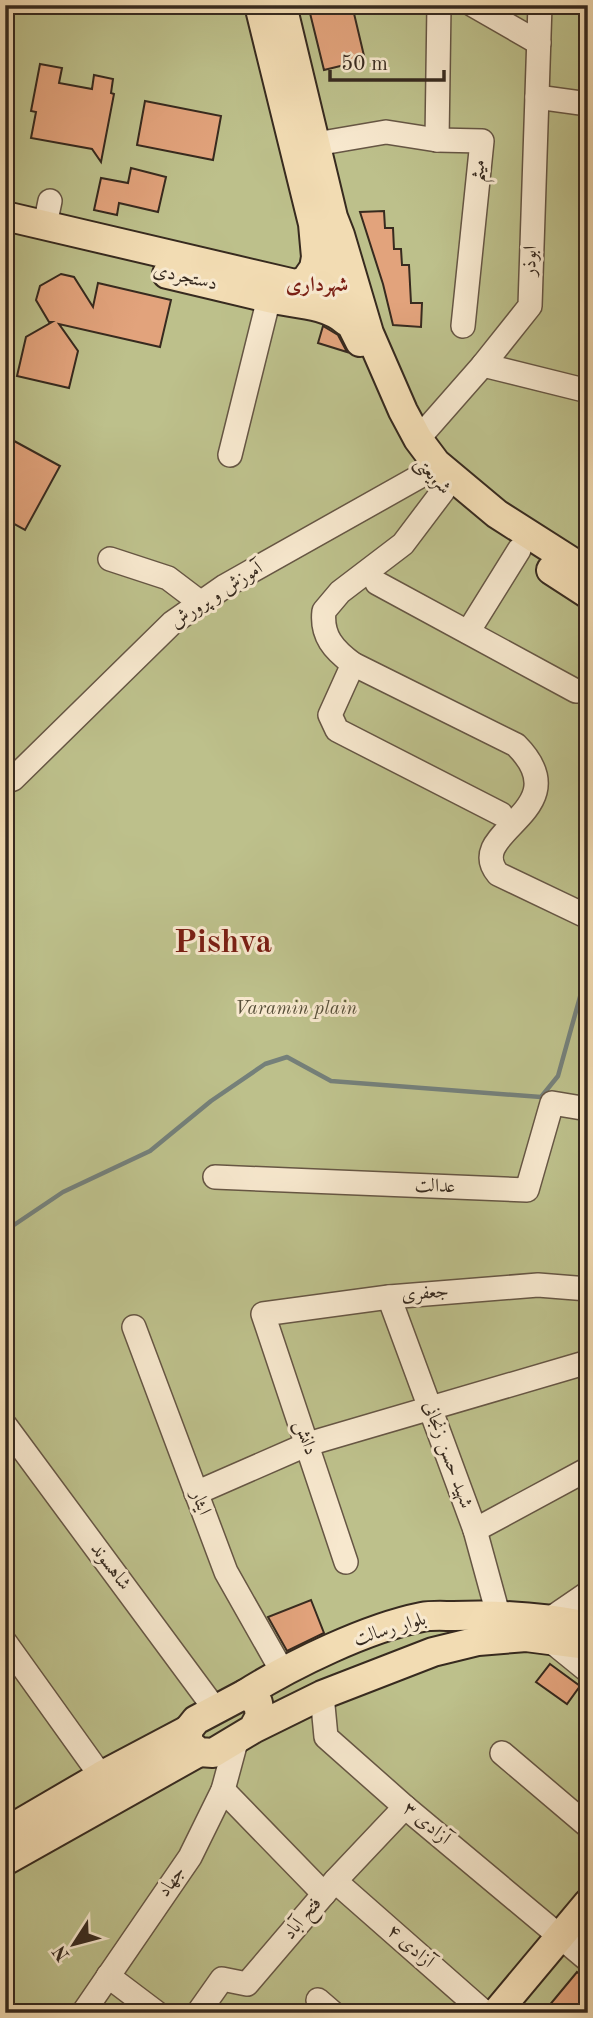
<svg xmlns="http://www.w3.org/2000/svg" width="593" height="2018" font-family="'Old Standard TT',Amiri,serif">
	<rect width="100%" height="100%" fill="#f2dcb3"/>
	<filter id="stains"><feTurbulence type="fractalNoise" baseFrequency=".00286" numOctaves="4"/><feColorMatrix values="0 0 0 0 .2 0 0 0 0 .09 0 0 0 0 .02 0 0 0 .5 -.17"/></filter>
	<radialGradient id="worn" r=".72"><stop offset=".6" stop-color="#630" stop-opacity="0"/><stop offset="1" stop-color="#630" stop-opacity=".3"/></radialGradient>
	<rect fill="#bdc08b" stroke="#7a7555" stroke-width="2" x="5" y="5" width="583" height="2008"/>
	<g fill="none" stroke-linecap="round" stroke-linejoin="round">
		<polyline stroke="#75807a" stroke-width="4.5" points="5,1231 63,1192 150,1151 211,1101 265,1064 287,1057 331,1081 541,1097 558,1076 583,986 588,979"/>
	</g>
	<g fill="#e2a37c" stroke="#372a1f" stroke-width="2">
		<polygon points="308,5 352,5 365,60 324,70"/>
		<polygon points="40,64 62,68 59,83 92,89 94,75 113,79 111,93 114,94 101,162 92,149 31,138 36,112 31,111"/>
		<polygon points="145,101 221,116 213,160 137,145"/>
		<polygon points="131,168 166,177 158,212 119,203 117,215 94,210 101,178 128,183"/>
		<polygon points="384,211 385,228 393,228 394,249 401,249 402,265 409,265 411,303 422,303 421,327 393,325 383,284 360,212"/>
		<polygon points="61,274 74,277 93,307 98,283 171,300 160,347 59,324 78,351 69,388 17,376 26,337 52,322 49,322 36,300 40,286"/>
		<polygon points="323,326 338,335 347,352 318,343"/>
		<polygon points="5,436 60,466 25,530 5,519"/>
		<polygon points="311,1600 324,1633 287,1651 268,1617"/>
		<polygon points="550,1664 580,1686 567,1704 536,1682"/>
		<polygon points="577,1972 588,1981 588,2013 543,2013"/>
	</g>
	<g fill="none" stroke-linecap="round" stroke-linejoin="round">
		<defs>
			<g id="minor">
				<polyline points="473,5 539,43"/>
				<polyline points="537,97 588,104"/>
				<polyline points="437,140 439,5"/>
				<polyline points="316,144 386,132 437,140 482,141 463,326"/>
				<polyline points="45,225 50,201"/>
				<polyline points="483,365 588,391"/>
				<polyline points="418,439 483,365 530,306 540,5"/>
				<polyline points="230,455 269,298"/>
				<path d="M443,491l-40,53 -63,48 -16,19c-3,25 10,39 29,53l163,81c66,66 -54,86 -18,129l88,42"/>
				<polyline points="110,559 168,578 201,603"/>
				<polyline points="377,583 576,691"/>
				<polyline points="468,632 519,550"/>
				<polyline points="353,664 330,715 337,730 501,814"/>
				<polyline points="5,782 13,779 172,623 225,586 424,474"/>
				<polyline points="215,1177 527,1190 552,1103 588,1109"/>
				<polyline points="389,1297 475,1530 498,1614"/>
				<polyline points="134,1327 226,1572 282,1671"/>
				<polyline points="5,1425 215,1709"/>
				<polyline points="196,1493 308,1444 588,1362"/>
				<polyline points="475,1530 588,1469"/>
				<polyline points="346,1562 263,1314 389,1297 538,1285 588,1289"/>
				<polyline points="550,1619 588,1593"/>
				<polyline points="551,1641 588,1671"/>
				<polyline points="5,1642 101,1776"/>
				<polyline points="322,1695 326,1737 405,1807 588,1960"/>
				<polyline points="502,1753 588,1826"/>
				<polyline points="223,1790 324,1894"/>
				<polyline points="335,1881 485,2013"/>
				<polyline points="108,1976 157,2013"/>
				<polyline points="318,2000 333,2013"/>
				<polyline points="83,2013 190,1857 223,1790 237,1738"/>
				<polyline points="198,2013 222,1979 247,1984 335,1881 405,1807"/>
			</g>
			<g id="major">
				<polyline points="282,5 333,217 340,235 369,333 403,411 418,439 436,463 497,514 588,572"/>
				<polyline points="5,216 295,284 305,281 314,268 316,257 313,224 259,5"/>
				<polyline points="317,251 332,299 348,318 360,342"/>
				<path d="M167,274c34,8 67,16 101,24 27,6 57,5 78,23"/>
				<polyline points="551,570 588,594"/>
				<path d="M245,1694c48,-30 122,-66 177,-77 10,-2 22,-1 32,-1 46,-2 89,1 134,10"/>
				<polyline points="253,1729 260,1716 258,1703 245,1694 196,1720 188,1730 188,1743 199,1752 213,1753 253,1729 322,1695 433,1652 478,1641 526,1637 588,1645"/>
				<polyline points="5,1832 101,1776 188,1730"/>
				<polyline points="5,1861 199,1752"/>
				<polyline points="496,2013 588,1903"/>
			</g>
		</defs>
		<use href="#minor" stroke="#665644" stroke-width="26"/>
		<use href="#major" stroke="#372a1f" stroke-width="32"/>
		<use href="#minor" stroke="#f7e8ce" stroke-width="23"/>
		<use href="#major" stroke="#f2dcb3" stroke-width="28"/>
	</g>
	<g text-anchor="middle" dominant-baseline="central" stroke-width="6" stroke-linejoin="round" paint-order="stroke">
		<g font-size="19" fill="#372a1f" stroke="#f7e8ce">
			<text transform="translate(479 171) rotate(-84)">میثم</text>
			<text transform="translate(531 261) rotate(-88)">ابوذر</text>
			<text transform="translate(185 278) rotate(13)">دستجردی</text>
			<text transform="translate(432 476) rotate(47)">شریعتی</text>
			<text transform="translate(217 596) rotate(-33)">آموزش و پرورش</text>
			<text transform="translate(435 1187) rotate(2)">عدالت</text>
			<text transform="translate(425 1294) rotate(-5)">جعفری</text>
			<text transform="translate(305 1438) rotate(71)">دانش</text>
			<text transform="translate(447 1455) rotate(70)">شهید حسن زنجانی</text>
			<text transform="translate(200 1503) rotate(69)">ایثار</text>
			<text transform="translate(110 1567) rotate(53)">شاهسوند</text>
			<text transform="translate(390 1630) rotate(-17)">بلوار رسالت</text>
			<text transform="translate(426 1824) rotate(40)">آزادی ۳</text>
			<text transform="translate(172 1882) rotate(-55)">جهاد</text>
			<text transform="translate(303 1919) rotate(-50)">فتح آباد</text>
			<text transform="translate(410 1947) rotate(41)">آزادی ۴</text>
		</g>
		<g font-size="19" font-style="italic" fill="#58503a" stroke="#f7e8ce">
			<text x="296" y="1009">Varamin plain</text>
		</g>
		<g font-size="21" font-weight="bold" fill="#7a1f14" stroke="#f7e8ce">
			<text x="317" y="285">شهرداری</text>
		</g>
		<g font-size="33" font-weight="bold" fill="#7a1f14" stroke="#f7e8ce">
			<text x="223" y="943">Pishva</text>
		</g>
	</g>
	<rect width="593" height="2018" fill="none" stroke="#f2dcb3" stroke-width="28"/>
	<rect x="7" y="7" width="579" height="2004" fill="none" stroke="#372a1f" stroke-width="3.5"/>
	<rect x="14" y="14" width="565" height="1990" fill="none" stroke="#372a1f" stroke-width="2"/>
	<g transform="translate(74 1944) rotate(234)" stroke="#f7e8ce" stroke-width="5" paint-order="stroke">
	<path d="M0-5L12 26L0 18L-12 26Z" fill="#372a1f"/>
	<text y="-10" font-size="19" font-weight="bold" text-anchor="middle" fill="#372a1f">N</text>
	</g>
	<path d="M330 70v10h114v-10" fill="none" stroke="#372a1f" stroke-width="3.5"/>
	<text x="341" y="70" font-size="21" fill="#372a1f" stroke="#f7e8ce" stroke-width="5" paint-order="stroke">50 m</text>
	<rect width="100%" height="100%" filter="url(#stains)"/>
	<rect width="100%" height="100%" fill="url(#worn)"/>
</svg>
